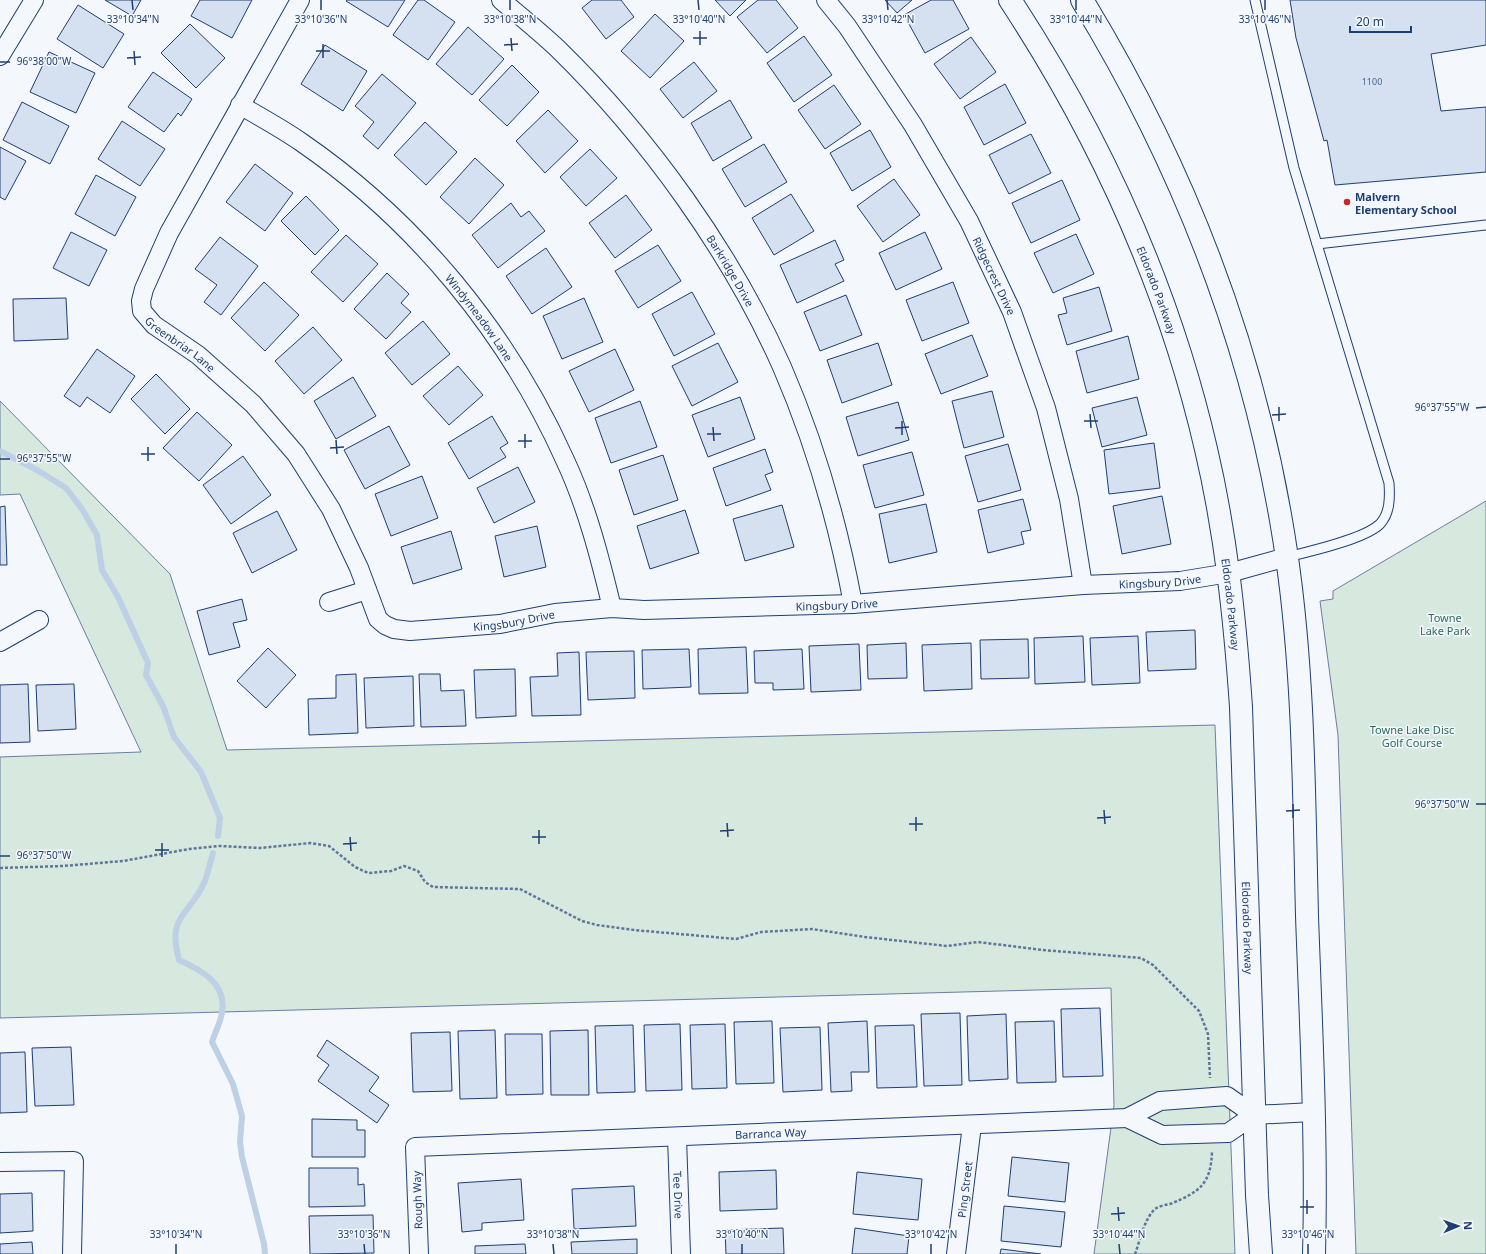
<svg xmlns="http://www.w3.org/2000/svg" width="1486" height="1254" font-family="'Noto Sans',sans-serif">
	<rect width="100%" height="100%" fill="#f4f7fb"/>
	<g fill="#d7e8df" stroke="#687fa3">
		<polygon points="0,401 170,574 227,750 1215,725 1235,1254 1094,1254 1114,1105 1111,988 0,1018 0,757 141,752 20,494 0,495"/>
		<polygon points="1486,501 1486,1254 1356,1254 1338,735 1320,601 1333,599 1333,591"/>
	</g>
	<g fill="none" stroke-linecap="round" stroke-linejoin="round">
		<g stroke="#bed0e5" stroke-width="6">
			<polyline points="0,451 37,470 66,488 82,509 97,535 102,570 118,597 148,663 146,675 163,706 174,737 201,772 220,818 218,836"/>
			<path d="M213,853c-3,10 -5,21 -9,30 -16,35 -37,31 -25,77 22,10 48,23 43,52 -1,10 -7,20 -10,30l21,42 9,32 -2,26 2,15 22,87 1,10"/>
		</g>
	</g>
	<g fill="#d5e0f0" stroke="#1d3f73">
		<polygon points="105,0 141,0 132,16"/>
		<polygon points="200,0 252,0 232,38 191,16"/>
		<polygon points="347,0 405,0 388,27 346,1"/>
		<polygon points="418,0 424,0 455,22 428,60 393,35"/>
		<polygon points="592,0 621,0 634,17 606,39 582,8"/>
		<polygon points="715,0 746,0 730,16"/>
		<polygon points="758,0 776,0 798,28 767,53 737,17"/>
		<polygon points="885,0 912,0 897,13"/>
		<polygon points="931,0 953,0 969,29 925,53 904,15"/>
		<polygon points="1290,0 1486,0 1486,45 1431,54 1441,111 1486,107 1486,172 1335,185 1327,140 1324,141 1296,38"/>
		<polygon points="78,5 124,34 103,68 57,39"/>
		<polygon points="655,14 684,41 650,78 621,51"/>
		<polygon points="190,24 225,58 196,88 161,53"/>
		<polygon points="468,27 504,59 472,95 436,64"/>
		<polygon points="804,36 832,75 794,102 767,63"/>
		<polygon points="971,37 996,72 960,99 934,64"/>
		<polygon points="325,45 367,71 343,111 301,84"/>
		<polygon points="49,52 95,73 76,113 30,92"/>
		<polygon points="694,62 717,91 683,118 660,89"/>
		<polygon points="512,65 539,92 507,126 479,100"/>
		<polygon points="153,72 192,99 181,116 178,113 164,132 128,107"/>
		<polygon points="382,74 416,103 378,149 363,136 374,122 355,106"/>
		<polygon points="1005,84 1026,123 984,145 964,107"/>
		<polygon points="834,85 861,124 825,149 798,110"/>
		<polygon points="730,100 752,138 713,161 691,123"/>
		<polygon points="22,102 69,126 50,164 3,140"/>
		<polygon points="548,110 578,141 545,173 516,141"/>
		<polygon points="122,121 165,149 140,186 98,159"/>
		<polygon points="425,122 457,152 426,185 394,155"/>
		<polygon points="870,130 891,167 852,191 830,153"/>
		<polygon points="1031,134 1051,173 1009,194 989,155"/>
		<polygon points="764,144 787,182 745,207 722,169"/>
		<polygon points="0,147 26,161 5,200 0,197"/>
		<polygon points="590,149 617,178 586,206 560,177"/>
		<polygon points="475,158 504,185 469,224 440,197"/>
		<polygon points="255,164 293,193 265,231 226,202"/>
		<polygon points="96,175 136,197 115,236 75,214"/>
		<polygon points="894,179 920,215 883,242 857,206"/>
		<polygon points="1062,180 1080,220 1031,243 1012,203"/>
		<polygon points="791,194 814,231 774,255 752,218"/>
		<polygon points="626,195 652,230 615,258 589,223"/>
		<polygon points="306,196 339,230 315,255 281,221"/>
		<polygon points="511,203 521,217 529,211 545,231 498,268 472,235"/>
		<polygon points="71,232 107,250 89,286 53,268"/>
		<polygon points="925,232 942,269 896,290 879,253"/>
		<polygon points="1076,234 1094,274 1053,293 1034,253"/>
		<polygon points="346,235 378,264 343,302 311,272"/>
		<polygon points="220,237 258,266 221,315 204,302 217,285 195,269"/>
		<polygon points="835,240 844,260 835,264 844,281 797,303 780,265"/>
		<polygon points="658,245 681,281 638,308 615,271"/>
		<polygon points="546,248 572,287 532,314 506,276"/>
		<polygon points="387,273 409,294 401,303 411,312 386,339 354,309"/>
		<polygon points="264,282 299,315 265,351 231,318"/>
		<polygon points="953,282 969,323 922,341 906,300"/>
		<polygon points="1099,287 1112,331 1067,345 1058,315 1067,313 1063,298"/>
		<polygon points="692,292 715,334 674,356 652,314"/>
		<polygon points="846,295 862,335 820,351 804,312"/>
		<polygon points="66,298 68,339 14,341 13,299"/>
		<polygon points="584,298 603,342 562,359 543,316"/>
		<polygon points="423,321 450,354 412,385 385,353"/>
		<polygon points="313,327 342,360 304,394 275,361"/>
		<polygon points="972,335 988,376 941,394 925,354"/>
		<polygon points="1128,336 1139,379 1087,393 1076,351"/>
		<polygon points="718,343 738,382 692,406 672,366"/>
		<polygon points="878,343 892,385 842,403 827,360"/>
		<polygon points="97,349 135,376 110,413 87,397 80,407 64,396"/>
		<polygon points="615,349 634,390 589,412 569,371"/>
		<polygon points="458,366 483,395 449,425 423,396"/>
		<polygon points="156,374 190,409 165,434 131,399"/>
		<polygon points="353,377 376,416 336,439 314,401"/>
		<polygon points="992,391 1004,437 964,448 952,401"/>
		<polygon points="740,397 755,439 708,457 692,415"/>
		<polygon points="1137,397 1147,435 1102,447 1092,408"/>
		<polygon points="640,401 657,447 611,463 595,418"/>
		<polygon points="898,402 909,440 858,456 846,417"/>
		<polygon points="197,412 232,445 199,481 163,448"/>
		<polygon points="492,416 508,443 500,448 506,457 469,479 448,443"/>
		<polygon points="389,426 410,465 365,489 344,450"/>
		<polygon points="1154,443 1160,488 1109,494 1104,450"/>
		<polygon points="1008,444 1021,490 978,502 965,456"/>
		<polygon points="765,449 773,472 765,475 771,490 726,506 713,468"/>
		<polygon points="912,452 924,495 875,508 863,465"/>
		<polygon points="663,455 678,500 634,515 619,470"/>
		<polygon points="243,456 271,495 231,524 203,485"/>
		<polygon points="518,467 535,502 494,523 477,488"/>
		<polygon points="422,476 438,518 391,536 375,494"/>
		<polygon points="1162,496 1171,544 1122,554 1113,506"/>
		<polygon points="1023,499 1031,530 1021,532 1024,544 988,553 978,510"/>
		<polygon points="926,504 937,552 889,563 879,514"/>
		<polygon points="782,505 794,547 745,561 733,519"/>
		<polygon points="5,506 7,565 0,565 0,507"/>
		<polygon points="685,510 699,553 650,569 637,526"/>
		<polygon points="277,511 297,550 252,573 233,533"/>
		<polygon points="537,526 546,567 504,577 495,536"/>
		<polygon points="451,531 462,569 413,584 401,547"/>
		<polygon points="242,599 247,620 233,623 240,647 209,655 197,611"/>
		<polygon points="1195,630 1196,669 1148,671 1146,632"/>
		<polygon points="1083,636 1085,682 1035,684 1034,638"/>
		<polygon points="1138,636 1140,683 1092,685 1090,638"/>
		<polygon points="1028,639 1029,678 981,679 980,640"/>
		<polygon points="906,643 907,678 868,679 867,645"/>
		<polygon points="971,643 972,689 924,691 922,645"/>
		<polygon points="859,644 861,690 811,692 809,646"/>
		<polygon points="746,647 748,693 699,694 698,649"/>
		<polygon points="268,648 296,675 266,708 237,681"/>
		<polygon points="689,649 691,687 643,689 642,650"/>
		<polygon points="802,649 804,689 773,690 773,683 755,683 754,651"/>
		<polygon points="634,651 635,698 588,700 586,652"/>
		<polygon points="579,652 581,715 532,716 530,677 558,676 557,653"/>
		<polygon points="515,669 516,716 476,718 474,670"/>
		<polygon points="356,674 358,733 309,735 308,699 336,698 336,675"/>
		<polygon points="419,674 440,674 441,691 464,690 466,726 421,727"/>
		<polygon points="413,676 414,726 366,728 364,678"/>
		<polygon points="28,684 30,742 0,743 0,685"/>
		<polygon points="74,684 76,729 38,731 36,685"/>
		<polygon points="1100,1008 1103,1076 1063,1077 1061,1009"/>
		<polygon points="960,1013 962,1085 924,1086 921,1014"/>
		<polygon points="1006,1014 1008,1079 969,1081 967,1016"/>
		<polygon points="772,1021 774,1083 736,1084 734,1022"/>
		<polygon points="867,1021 869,1072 851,1072 852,1091 831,1092 828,1023"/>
		<polygon points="1054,1021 1056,1082 1017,1083 1015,1022"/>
		<polygon points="680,1024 682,1090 646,1091 644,1025"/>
		<polygon points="725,1024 727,1088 692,1089 690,1025"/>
		<polygon points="633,1025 635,1092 597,1093 595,1026"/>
		<polygon points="914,1025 917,1087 877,1088 875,1026"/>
		<polygon points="820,1027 822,1090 783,1092 780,1028"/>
		<polygon points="495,1030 497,1098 460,1099 458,1031"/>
		<polygon points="588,1030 589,1095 551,1095 550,1031"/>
		<polygon points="450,1032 452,1091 413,1092 411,1033"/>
		<polygon points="505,1034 542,1034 543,1094 506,1095"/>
		<polygon points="327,1040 379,1077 369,1091 389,1105 377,1123 318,1081 329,1065 317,1056"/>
		<polygon points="71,1047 74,1105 35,1106 32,1048"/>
		<polygon points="25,1052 27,1112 0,1113 0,1053"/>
		<polygon points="312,1119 357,1120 357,1130 365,1130 365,1157 312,1157"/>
		<polygon points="1012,1157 1069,1163 1065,1202 1008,1196"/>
		<polygon points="309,1168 358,1168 358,1185 364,1184 365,1206 309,1207"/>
		<polygon points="776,1170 777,1209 720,1211 719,1172"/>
		<polygon points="857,1172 922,1179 918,1220 853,1214"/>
		<polygon points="521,1179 524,1220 482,1223 482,1230 462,1232 458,1183"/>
		<polygon points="634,1186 636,1226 574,1229 572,1189"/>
		<polygon points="32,1193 33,1231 0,1233 0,1194"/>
		<polygon points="1004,1206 1065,1212 1061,1247 1001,1241"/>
		<polygon points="373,1215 374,1253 310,1254 309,1216"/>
		<polygon points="783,1228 784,1254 726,1254 725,1230"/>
		<polygon points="855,1228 909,1236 907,1254 852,1254"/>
		<polygon points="637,1239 637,1254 572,1254 571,1242"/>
		<polygon points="32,1242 33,1254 0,1254 0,1244"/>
		<polygon points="525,1244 526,1254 475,1254 475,1246"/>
		<polygon points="1001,1249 1041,1254 1000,1254"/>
	</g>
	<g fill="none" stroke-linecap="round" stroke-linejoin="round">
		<defs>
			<g id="service">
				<path d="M1255,0l39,168 95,315c1,15 1,30 -9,41 -15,15 -72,28 -93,33"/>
				<polyline points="1317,244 1486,225"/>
			</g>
			<g id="minor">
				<path id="s1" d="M300,0l-131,233 -25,56 -3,12 1,10 12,14 44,30 55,49 43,50 35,55 28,59 19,51 7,6 9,4 16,2 90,-7 55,-11 57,-5 32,2 209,-6 230,-19 97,-4 49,-8 58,-16"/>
				<path id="s2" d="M501,0c19,16 39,32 57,49 90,88 173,203 224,318 33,76 56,156 71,237"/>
				<path id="s3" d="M826,0l21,26 66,99 56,96 43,91 34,96 23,91 14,86"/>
				<polyline points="0,56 34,0"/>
				<path id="s4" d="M240,105c20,12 41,23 61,37 115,79 207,191 264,318 22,47 35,98 47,148"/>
				<polyline points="329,602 367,590"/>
				<polyline points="0,642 39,620"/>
				<polyline points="1127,1118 1162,1135 1228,1133 1254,1115 1313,1112"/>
				<path id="s5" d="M677,1137l4,117"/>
				<polyline points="0,1162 74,1161 72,1254"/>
				<path id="s6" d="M419,1254l-4,-107 712,-29 33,-17 67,-5 27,19"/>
				<path id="s7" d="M956,1254l16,-129"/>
			</g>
			<g id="primary">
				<path id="s8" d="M1010,0c90,137 159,289 196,449 20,85 29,171 35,258l16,488 4,59"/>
				<path d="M1082,0c105,172 176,358 205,558 17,118 17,239 20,358 4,112 10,225 7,338"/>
			</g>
		</defs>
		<use href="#service" stroke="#1d3f73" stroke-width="11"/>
		<use href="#minor" stroke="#1d3f73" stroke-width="20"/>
		<use href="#primary" stroke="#1d3f73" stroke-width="24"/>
		<g stroke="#5e769c" stroke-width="2.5" stroke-dasharray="3 2" stroke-linecap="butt">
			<polyline points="0,868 63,866 123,861 189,849 219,846 260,848 310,843 329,846 355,867 368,873 391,871 404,866 418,871 425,882 433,887 520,889 582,921 597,925 634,930 736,939 761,932 812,929 865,937 947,946 978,942 1043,950 1141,958 1153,965 1199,1011 1208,1034 1210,1078"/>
			<path d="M1135,1254c5,-13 9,-35 20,-45 4,-3 10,-4 15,-5 29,-12 41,-19 42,-53"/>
		</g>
		<use href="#service" stroke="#f4f7fb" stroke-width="9"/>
		<use href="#minor" stroke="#f4f7fb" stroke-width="18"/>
		<use href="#primary" stroke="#f4f7fb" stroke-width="22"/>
	</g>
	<path fill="none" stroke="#1d3f73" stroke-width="1.5" d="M132,0l1,10M321,0v10M510,0v10M698,0l1,10M887,0l1,10M1076,0v10M1265,0v10M700,31v14M511,38l1,13M693,38h14M323,44v14M504,45l14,-1M134,51l1,14M316,51h14M127,58l14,-1M0,62h10M1279,407v14M1476,408l10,-1M1090,414l1,14M1272,415l14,-1M902,421v14M1084,421h14M713,427l1,14M895,428l14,-1M525,434v14M707,434h14M336,440l1,14M518,441h14M148,447v14M330,448l14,-1M141,454h14M0,459h10M1293,804v14M1476,804h10M1104,810l1,14M1286,811l14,-1M916,817v14M1097,818l14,-1M727,823l1,14M909,824h14M539,830v14M720,831l14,-1M350,837l1,14M532,837h14M162,843v14M343,844l14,-1M155,850h14M0,856h10M1307,1200v14M1118,1207l1,14M1300,1207h14M1111,1214l14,-1M176,1244v10M364,1244l1,10M553,1244l1,10M742,1244v10M931,1244v10M1119,1244l1,10M1308,1244v10"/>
	<circle fill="#c62828" stroke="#f4f7fb" stroke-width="1.5" cx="1347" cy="202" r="4"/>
	<g text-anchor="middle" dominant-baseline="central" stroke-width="3" stroke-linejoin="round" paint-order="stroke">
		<g font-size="9" fill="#4b6792">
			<text x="1372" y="81">1100</text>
		</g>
		<g font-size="11" font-weight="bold" fill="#1d3f73" stroke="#f4f7fb" text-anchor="start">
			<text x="1355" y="196">Malvern<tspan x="1355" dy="13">Elementary School</tspan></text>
		</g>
		<g font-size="11" fill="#1d3f73" stroke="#f4f7fb">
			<text stroke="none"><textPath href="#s2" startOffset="357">Barkridge Drive</textPath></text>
			<text stroke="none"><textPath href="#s3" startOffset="324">Ridgecrest Drive</textPath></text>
			<text stroke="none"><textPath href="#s8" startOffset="326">Eldorado Parkway</textPath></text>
			<text stroke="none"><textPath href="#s4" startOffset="323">Windymeadow Lane</textPath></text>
			<text stroke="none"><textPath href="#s1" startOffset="402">Greenbriar Lane</textPath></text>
			<text stroke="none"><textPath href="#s1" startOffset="1535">Kingsbury Drive</textPath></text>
			<text stroke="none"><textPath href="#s1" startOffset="1211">Kingsbury Drive</textPath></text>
			<text stroke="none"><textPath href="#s8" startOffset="650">Eldorado Parkway</textPath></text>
			<text stroke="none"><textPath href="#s1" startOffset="887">Kingsbury Drive</textPath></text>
			<text stroke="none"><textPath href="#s8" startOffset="974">Eldorado Parkway</textPath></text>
			<text stroke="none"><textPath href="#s6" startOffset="463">Barranca Way</textPath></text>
			<text stroke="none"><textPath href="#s7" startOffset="65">Ping Street</textPath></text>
			<text stroke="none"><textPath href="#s5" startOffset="58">Tee Drive</textPath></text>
			<text transform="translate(417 1200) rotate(-92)">Rough Way</text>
		</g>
		<g font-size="11" fill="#2c6c60" stroke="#f4f7fb">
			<text x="1445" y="617">Towne<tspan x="1445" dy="13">Lake Park</tspan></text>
			<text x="1412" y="729">Towne Lake Disc<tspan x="1412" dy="13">Golf Course</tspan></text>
		</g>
	</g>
	<g font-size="10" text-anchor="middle" fill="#1d3f73" stroke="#f4f7fb" stroke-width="3" stroke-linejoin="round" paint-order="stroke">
		<text x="133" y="23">33°10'34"N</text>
		<text x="321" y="23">33°10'36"N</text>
		<text x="510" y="23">33°10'38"N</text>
		<text x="699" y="23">33°10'40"N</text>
		<text x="888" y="23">33°10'42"N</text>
		<text x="1076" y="23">33°10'44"N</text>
		<text x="1265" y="23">33°10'46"N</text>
		<text x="44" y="65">96°38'00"W</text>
		<text x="1442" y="411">96°37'55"W</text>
		<text x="44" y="462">96°37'55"W</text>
		<text x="1442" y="808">96°37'50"W</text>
		<text x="44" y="859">96°37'50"W</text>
		<text x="176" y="1238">33°10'34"N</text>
		<text x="364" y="1238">33°10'36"N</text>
		<text x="553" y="1238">33°10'38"N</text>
		<text x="742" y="1238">33°10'40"N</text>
		<text x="931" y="1238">33°10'42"N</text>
		<text x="1119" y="1238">33°10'44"N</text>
		<text x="1308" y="1238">33°10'46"N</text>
	</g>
	<g transform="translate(1458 1226) rotate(88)" stroke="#f4f7fb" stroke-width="3" paint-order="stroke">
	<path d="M0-3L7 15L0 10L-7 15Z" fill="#1d3f73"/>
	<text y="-6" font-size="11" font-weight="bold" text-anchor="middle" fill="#1d3f73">N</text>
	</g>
	<path d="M1350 26v6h61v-6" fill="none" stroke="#1d3f73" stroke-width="2"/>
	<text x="1356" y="26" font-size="12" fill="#1d3f73" stroke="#f4f7fb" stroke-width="3" paint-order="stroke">20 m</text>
</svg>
